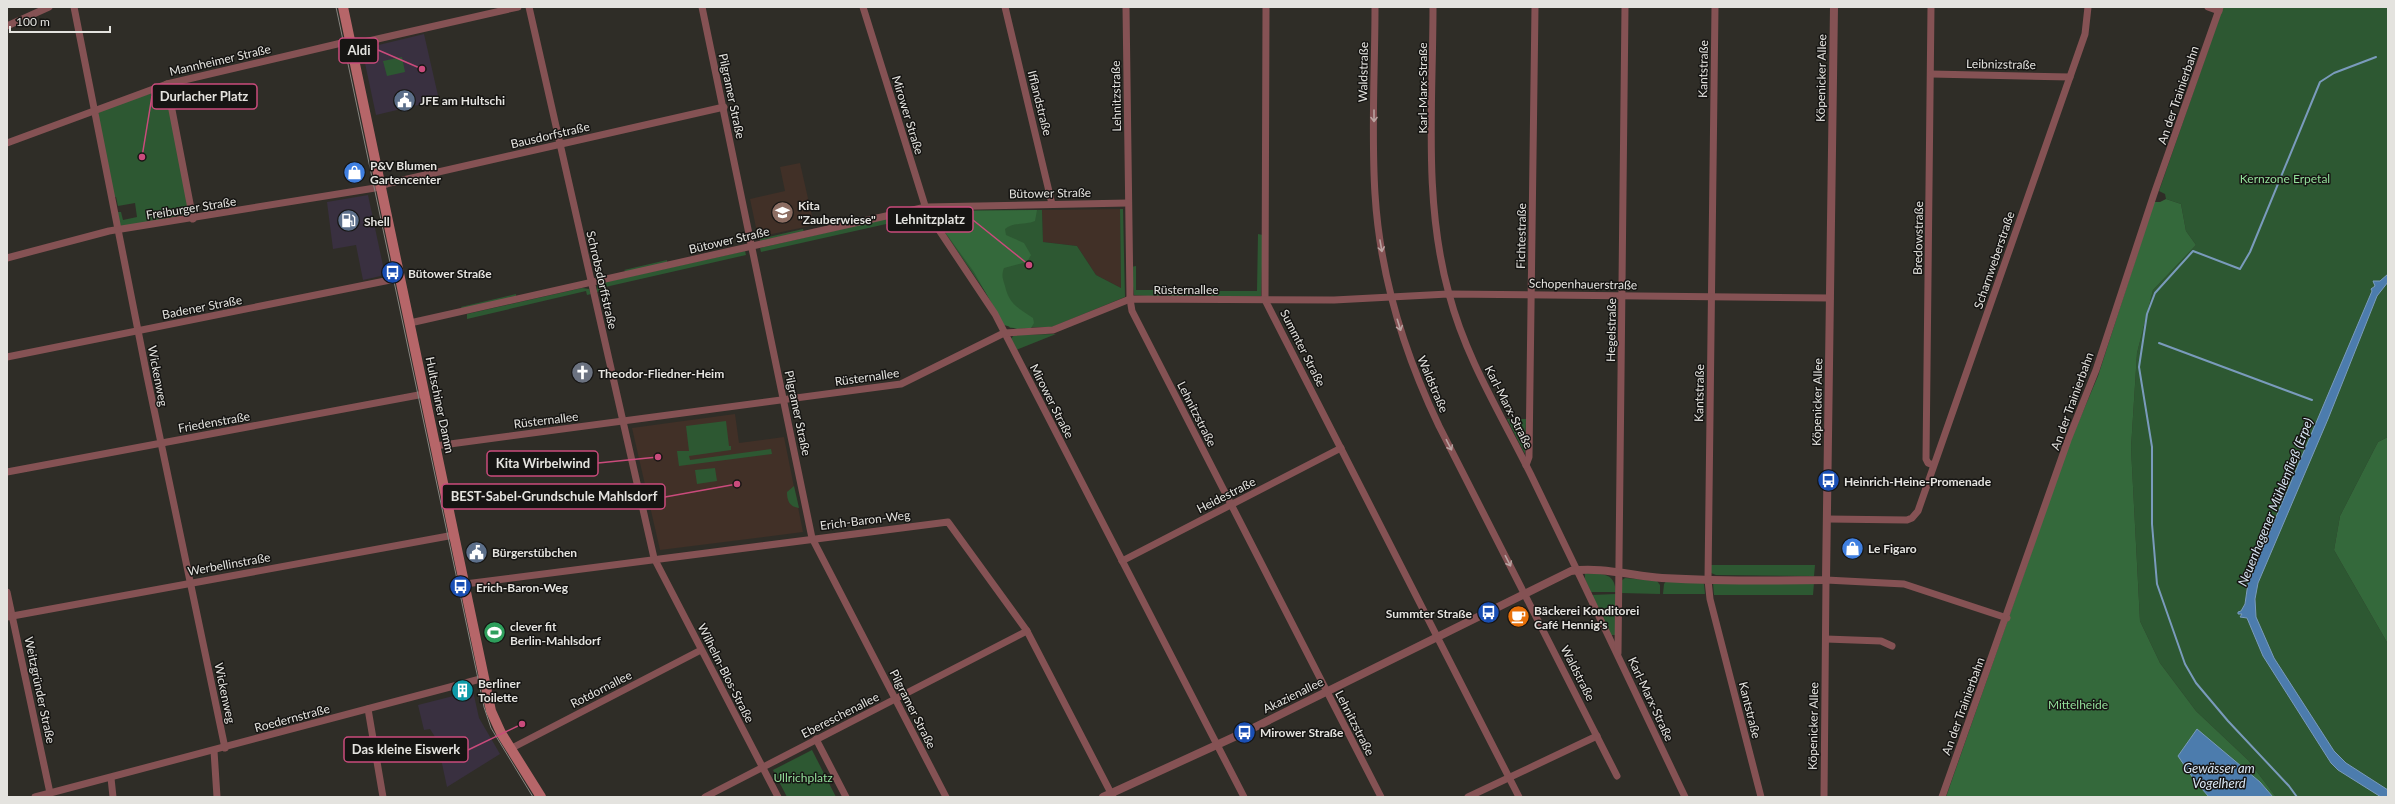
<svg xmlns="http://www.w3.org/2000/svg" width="2395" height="804" font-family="Lato,sans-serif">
	<rect width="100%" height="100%" fill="#2f2d27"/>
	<g fill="#393040">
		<polygon points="424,34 439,100 376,115 362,49"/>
		<polygon points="368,195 385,275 363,280 356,245 333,249 327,202"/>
		<polygon points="473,691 479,718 500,754 447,787 437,740 430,729 424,730 418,705"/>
	</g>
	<g fill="#413027">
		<polygon points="800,163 814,225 758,237 750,199 785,191 780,167"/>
		<polygon points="1120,209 1121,288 1096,275 1077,246 1043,242 1042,210"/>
		<polygon points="735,414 739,443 784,437 803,532 660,550 632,428"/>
	</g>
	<g fill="#2d5832">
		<polygon points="2223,7 2388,7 2388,437 2378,442 2340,516 2334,550 2388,644 2388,797 2276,797 2248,760 2196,711 2160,663 2140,621 2131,448 2137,353 2153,290 2196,245 2186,231 2181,204 2166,199 2165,194 2159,191"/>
		<polygon points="402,57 405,72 387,76 383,61"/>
		<polygon points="163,89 166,91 190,211 186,217 123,228 118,225 116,212 121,212 123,220 137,217 135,203 118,206 116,197 113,197 98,114 100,111"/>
		<polygon points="1120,209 1123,209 1125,297 1052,327 1010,328 937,221 935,213 937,211 1042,210 1043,242 1077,246 1096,275 1121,288"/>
		<polygon points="919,211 922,216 761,252 760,248"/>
		<polygon points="803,229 804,232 760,241 760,239"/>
		<polygon points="1258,234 1263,235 1261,296 1207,297 1206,291 1257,291"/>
		<polygon points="745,251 746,255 601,288 601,291 597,292 597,286 601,283"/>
		<polygon points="667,260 667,263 626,272 624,270"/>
		<polygon points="1136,266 1136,290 1159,290 1160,297 1134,295 1131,267"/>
		<polygon points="582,288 589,289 591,294 587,295 586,291 467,319 467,314"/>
		<polygon points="1165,290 1203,290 1202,297 1166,297"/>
		<polygon points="516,294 516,297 462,309 461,307"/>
		<polygon points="1056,334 1016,350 1011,339 1014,335"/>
		<polygon points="1507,419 1526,419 1525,454"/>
		<polygon points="726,421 729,446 731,446 731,450 689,456 690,460 771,449 772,454 679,466 677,451 689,451 686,426"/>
		<polygon points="715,468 717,481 697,484 695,470"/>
		<path d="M794,486l5,22c-10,-1 -12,-8 -12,-16z"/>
		<polygon points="1711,565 1815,565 1814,576 1716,575 1711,573"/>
		<path d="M1585,573c18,2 29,-2 31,19h-25l-6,-13z"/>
		<polygon points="1625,578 1657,581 1660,585 1660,594 1621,593 1621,581"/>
		<polygon points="1667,580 1702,582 1704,584 1705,594 1663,594 1664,584"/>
		<polygon points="1713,583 1814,583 1813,595 1714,595"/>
		<polygon points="1616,594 1616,635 1611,635 1591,595"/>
		<polygon points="812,750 836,797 787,797 773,770"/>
	</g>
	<g fill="#34693b">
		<polygon points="2166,199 2181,204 2186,231 2196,245 2153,290 2137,353 2131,448 2140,621 2160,663 2196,711 2248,760 2276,797 2273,797 2260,782 2195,781 2209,797 1946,797 2070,442 2098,376 2154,202 2160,202"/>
		<path d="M1037,210l-2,11c-9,4 -22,1 -30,8l1,6 18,8 7,12 -4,7 -23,6c-3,8 -1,11 1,18 4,18 13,22 28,32l1,5 -3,5 -14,1 -13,-4 -30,-53 -37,-51 -2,-8 2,-2z"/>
		<polygon points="2388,437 2388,644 2334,550 2340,516 2378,442"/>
	</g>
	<g fill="#4c7cad" stroke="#7a9bbc">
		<polygon points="2388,274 2388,282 2377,296 2328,419 2258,583 2255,599 2256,617 2274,658 2334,751 2346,763 2388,790 2388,797 2381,797 2338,770 2331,763 2263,656 2247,618 2240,617 2242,614 2238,614 2238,612 2241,611 2245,604 2248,583 2372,291 2371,289 2375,286 2373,281 2380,281"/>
		<polygon points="2197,729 2260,782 2273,797 2209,797 2195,781 2178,756"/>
	</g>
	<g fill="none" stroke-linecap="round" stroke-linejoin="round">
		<g stroke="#7a9bbc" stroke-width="2">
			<polyline points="2159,343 2312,400"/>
			<polyline points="2297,797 2289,786 2228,721 2196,683 2185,664 2157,584 2152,524 2152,447 2139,367 2147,314 2155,293 2193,251 2240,269 2250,252 2320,82 2334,73 2376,57"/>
		</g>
		<g stroke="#855254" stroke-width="7">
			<polyline points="74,7 147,376 225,748"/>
			<polyline points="529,7 654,558 778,797"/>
			<polyline points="702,7 812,538 946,797"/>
			<polyline points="863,7 927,212 995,314 1244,797"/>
			<polyline points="1005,7 1052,204"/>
			<polyline points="1126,7 1130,299 1132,311 1381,797"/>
			<polyline points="1266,7 1265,300 1519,797"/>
			<path d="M1375,7c0,62 -4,125 0,187 5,82 29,159 64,232l178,350"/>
			<path d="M1433,7c0,95 -10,194 16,287 17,65 53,122 82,181 52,107 103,214 154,322"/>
			<polyline points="1715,7 1708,580 1710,599 1761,797"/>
			<polyline points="1931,7 1926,459 1928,463 1933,465"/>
			<polyline points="2208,7 2219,11"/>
			<polyline points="7,26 49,7"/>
			<polyline points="351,45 518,7"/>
			<polyline points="1931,74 2070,77"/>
			<polyline points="167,84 193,219"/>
			<polyline points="7,143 167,84 350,41"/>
			<polyline points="7,258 109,231 375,188 390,183 724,107"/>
			<polyline points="410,323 926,207 1128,203"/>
			<polyline points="7,357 400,278"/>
			<polyline points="435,446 901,384 1004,333 1053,330 1130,299 1334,300 1448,294 1830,298"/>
			<polyline points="1526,465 1529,457 1535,7"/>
			<polyline points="7,472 424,394"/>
			<polyline points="1828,519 1907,520 1912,518 1918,511 2085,34 2088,7"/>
			<polyline points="1122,561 1341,448"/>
			<polyline points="465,584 948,522 1027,631 1113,797"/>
			<polyline points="7,592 50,793"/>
			<polyline points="7,617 454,535"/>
			<polyline points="1826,639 1881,641 1892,646"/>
			<polyline points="1618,653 1625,7"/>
			<polyline points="368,709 383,797"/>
			<polyline points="816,739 846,797"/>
			<polyline points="510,749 701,650"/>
			<polyline points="214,751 217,797"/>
			<polyline points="111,778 113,797"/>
			<polyline points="35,797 484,678"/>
			<polyline points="705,797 1027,631"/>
			<polyline points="1468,797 1597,736"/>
			<polyline points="1824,797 1826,580 1904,584 2007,618"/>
			<polyline points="1942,797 2068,440 2096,370 2154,194 2220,7"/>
		</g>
		<path stroke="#855254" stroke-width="8" d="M1103,797l142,-65 326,-161c27,-5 63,5 91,7 54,3 110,3 164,2l8,-573"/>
		<polyline stroke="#b66669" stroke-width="10" points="343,7 491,711 501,733 541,797"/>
		<polyline stroke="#878580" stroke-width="1" points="336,7 484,707 491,728 533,797"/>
	</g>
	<defs><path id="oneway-shaft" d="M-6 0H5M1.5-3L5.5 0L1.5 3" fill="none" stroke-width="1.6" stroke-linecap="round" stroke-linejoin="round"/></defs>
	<g stroke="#b9a2a0">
		<use href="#oneway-shaft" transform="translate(1374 116) rotate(90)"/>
		<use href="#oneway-shaft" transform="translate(1381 246) rotate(80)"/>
		<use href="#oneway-shaft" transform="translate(1399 325) rotate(73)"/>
		<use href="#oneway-shaft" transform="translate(1449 445) rotate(63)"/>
		<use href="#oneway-shaft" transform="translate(1508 561) rotate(63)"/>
	</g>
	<defs>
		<symbol id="civic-disc" viewBox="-11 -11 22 22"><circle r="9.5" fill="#5c6f8a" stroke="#161513"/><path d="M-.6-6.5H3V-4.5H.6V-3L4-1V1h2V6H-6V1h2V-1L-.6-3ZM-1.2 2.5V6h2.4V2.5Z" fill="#fff"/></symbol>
		<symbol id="shop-disc" viewBox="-11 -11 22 22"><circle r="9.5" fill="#3f7fe0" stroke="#161513"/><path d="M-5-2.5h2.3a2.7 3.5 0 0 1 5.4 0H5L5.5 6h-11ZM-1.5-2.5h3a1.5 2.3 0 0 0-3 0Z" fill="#fff"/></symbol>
		<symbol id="school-disc" viewBox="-11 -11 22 22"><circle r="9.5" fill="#8d6e63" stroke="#161513"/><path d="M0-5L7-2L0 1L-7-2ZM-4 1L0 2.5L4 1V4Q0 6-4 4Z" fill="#fff"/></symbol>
		<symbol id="fuel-disc" viewBox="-11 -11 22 22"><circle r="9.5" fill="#5c6f8a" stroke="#161513"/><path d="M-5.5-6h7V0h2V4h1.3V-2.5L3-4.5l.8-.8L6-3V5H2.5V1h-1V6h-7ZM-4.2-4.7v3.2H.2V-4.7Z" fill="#fff"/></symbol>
		<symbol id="bus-disc" viewBox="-11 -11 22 22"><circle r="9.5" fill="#1a4fb4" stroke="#161513"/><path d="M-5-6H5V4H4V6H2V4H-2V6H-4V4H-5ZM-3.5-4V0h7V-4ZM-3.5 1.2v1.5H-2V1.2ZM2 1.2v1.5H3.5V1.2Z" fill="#fff"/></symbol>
		<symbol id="church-disc" viewBox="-11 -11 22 22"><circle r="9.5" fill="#6b7280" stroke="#161513"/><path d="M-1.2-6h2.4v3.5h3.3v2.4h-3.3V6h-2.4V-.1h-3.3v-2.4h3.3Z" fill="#fff"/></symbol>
		<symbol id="cafe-disc" viewBox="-11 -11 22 22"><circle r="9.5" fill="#e8710a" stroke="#161513"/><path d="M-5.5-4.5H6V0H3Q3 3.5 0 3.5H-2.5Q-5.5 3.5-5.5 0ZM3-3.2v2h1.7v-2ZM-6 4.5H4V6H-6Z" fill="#fff"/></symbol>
		<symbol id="stadium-disc" viewBox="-11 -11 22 22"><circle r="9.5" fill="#2e9e5b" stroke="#161513"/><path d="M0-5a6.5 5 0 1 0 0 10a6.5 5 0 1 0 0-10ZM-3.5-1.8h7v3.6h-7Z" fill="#fff"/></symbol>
		<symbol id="building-disc" viewBox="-11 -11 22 22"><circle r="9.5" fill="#0f9aa8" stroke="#161513"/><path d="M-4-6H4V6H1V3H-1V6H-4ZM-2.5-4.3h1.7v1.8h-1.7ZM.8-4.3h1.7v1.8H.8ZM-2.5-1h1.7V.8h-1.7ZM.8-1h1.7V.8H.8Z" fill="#fff"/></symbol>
	</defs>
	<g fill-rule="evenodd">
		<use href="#civic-disc" x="392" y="88" width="25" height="25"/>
		<use href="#shop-disc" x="342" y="160" width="25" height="25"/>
		<use href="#school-disc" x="770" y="200" width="25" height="25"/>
		<use href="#fuel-disc" x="336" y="208" width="25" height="25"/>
		<use href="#bus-disc" x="380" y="260" width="25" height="25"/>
		<use href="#church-disc" x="570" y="360" width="25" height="25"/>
		<use href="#bus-disc" x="1816" y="468" width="25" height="25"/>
		<use href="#shop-disc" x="1840" y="536" width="25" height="25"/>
		<use href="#civic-disc" x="464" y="540" width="25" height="25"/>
		<use href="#bus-disc" x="448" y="574" width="25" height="25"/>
		<use href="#bus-disc" x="1476" y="600" width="25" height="25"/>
		<use href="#cafe-disc" x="1506" y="604" width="25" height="25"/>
		<use href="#stadium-disc" x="482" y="620" width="25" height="25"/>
		<use href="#building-disc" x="450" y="678" width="25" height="25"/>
		<use href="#bus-disc" x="1232" y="720" width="25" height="25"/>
	</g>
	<g text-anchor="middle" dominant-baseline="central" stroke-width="3" stroke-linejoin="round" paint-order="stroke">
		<g font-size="12" fill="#e4e3df" stroke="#161513">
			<text transform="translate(220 60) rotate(-13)">Mannheimer Straße</text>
			<text transform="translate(2001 64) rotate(1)">Leibnizstraße</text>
			<text transform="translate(1703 69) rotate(-89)">Kantstraße</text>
			<text transform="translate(1363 72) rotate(-89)">Waldstraße</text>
			<text transform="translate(1821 78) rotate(-89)">Köpenicker Allee</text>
			<text transform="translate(1422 88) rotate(-90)">Karl-Marx-Straße</text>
			<text transform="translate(2178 95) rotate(-71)">An der Trainierbahn</text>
			<text transform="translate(732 96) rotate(78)">Pilgramer Straße</text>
			<text transform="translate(1116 96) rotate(-91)">Lehnitzstraße</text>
			<text transform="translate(1040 103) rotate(76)">Ifflandstraße</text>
			<text transform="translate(908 115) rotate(73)">Mirower Straße</text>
			<text transform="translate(550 135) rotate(-13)">Bausdorfstraße</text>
			<text transform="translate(1050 193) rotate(-1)">Bütower Straße</text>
			<text transform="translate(191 208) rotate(-9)">Freiburger Straße</text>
			<text transform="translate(1521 236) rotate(-89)">Fichtestraße</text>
			<text transform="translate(1918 238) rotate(-89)">Bredowstraße</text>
			<text transform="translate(729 240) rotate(-13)">Bütower Straße</text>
			<text transform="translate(1994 260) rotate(-71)">Scharnweberstraße</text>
			<text transform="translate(602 280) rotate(77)">Schrobsdorffstraße</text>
			<text transform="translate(1583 284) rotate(1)">Schopenhauerstraße</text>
			<text x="1186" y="289">Rüsternallee</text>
			<text transform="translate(202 307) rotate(-11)">Badener Straße</text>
			<text transform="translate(1611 330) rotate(-89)">Hegelstraße</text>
			<text transform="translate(1303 348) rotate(63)">Summter Straße</text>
			<text transform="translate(158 376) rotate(79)">Wickenweg</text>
			<text transform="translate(867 377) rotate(-8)">Rüsternallee</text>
			<text transform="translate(1433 384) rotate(67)">Waldstraße</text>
			<text transform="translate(1699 393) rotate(-89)">Kantstraße</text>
			<text transform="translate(1052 401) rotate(63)">Mirower Straße</text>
			<text transform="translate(2072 401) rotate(-70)">An der Trainierbahn</text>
			<text transform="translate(1817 402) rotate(-89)">Köpenicker Allee</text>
			<text transform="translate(440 405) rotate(78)">Hultschiner Damm</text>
			<text transform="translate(1509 407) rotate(63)">Karl-Marx-Straße</text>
			<text transform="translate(798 413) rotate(78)">Pilgramer Straße</text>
			<text transform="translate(1197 414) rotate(63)">Lehnitzstraße</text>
			<text transform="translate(546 420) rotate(-7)">Rüsternallee</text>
			<text transform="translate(214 422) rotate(-10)">Friedenstraße</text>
			<text transform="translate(1226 495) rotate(-27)">Heidestraße</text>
			<text transform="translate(865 520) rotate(-7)">Erich-Baron-Weg</text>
			<text transform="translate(229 564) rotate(-10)">Werbellinstraße</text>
			<text transform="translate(726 673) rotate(63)">Wilhelm-Blos-Straße</text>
			<text transform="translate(1578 673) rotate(63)">Waldstraße</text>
			<text transform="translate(601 689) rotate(-27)">Rotdornallee</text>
			<text transform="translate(40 690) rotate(78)">Weitzgründer Straße</text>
			<text transform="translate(225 693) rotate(78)">Wickenweg</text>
			<text transform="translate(1293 695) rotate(-26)">Akazienallee</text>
			<text transform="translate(1651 699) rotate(65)">Karl-Marx-Straße</text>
			<text transform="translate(1963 706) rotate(-70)">An der Trainierbahn</text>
			<text transform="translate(913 709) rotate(63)">Pilgramer Straße</text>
			<text transform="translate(1750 710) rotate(76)">Kantstraße</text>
			<text transform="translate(840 715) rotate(-27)">Ebereschenallee</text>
			<text transform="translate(292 718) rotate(-15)">Roedernstraße</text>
			<text transform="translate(1355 723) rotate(63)">Lehnitzstraße</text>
			<text transform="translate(1813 726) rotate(-89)">Köpenicker Allee</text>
		</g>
		<g font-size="12" font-weight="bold" fill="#e4e3df" stroke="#161513" text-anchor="start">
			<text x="420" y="100">JFE am Hultschi</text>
			<text x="370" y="165">P&amp;V Blumen<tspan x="370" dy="14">Gartencenter</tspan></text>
			<text x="798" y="205">Kita<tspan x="798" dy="14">"Zauberwiese"</tspan></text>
			<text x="364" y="221">Shell</text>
			<text x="408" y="273">Bütower Straße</text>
			<text x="598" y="373">Theodor-Fliedner-Heim</text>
			<text x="1844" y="481">Heinrich-Heine-Promenade</text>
			<text x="1868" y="548">Le Figaro</text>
			<text x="492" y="552">Bürgerstübchen</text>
			<text x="476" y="587">Erich-Baron-Weg</text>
			<text x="1534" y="610">Bäckerei Konditorei<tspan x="1534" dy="14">Café Hennig's</tspan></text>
			<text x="1472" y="613" text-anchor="end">Summter Straße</text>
			<text x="510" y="626">clever fit<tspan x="510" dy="14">Berlin-Mahlsdorf</tspan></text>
			<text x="478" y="683">Berliner<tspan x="478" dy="14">Toilette</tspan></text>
			<text x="1260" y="732">Mirower Straße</text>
		</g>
		<g font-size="12" fill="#93df9a" stroke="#161513">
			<text x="2285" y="178">Kernzone Erpetal</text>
			<text x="2078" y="704">Mittelheide</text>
			<text x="803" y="777">Ullrichplatz</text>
		</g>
		<g font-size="13" font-style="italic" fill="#d8e5f3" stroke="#161513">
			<text transform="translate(2275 502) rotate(-68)">Neuenhagener Mühlenfließ (Erpe)</text>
			<text x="2219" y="768">Gewässer am<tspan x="2219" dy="15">Vogelherd</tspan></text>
		</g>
	</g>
	<path fill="none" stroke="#ca4b7c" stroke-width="1.5" d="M422 69L378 50M142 157L152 96M1029 265L973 220M658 457L598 463M737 484L665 497M522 724L468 750"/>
	<g fill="#ca4b7c" stroke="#161513" stroke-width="1.5">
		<circle cx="422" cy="69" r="4"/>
		<circle cx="142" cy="157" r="4"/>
		<circle cx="1029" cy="265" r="4"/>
		<circle cx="658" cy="457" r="4"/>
		<circle cx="737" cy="484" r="4"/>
		<circle cx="522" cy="724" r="4"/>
	</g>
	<g fill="#161513" stroke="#ca4b7c" stroke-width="1.5">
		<rect x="339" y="38" width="39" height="25" rx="4"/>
		<rect x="152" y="84" width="105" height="25" rx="4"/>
		<rect x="887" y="207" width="86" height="25" rx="4"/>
		<rect x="487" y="451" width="111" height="25" rx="4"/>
		<rect x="442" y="484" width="223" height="25" rx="4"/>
		<rect x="344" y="737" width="124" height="25" rx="4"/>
	</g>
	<g font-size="13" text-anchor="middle" font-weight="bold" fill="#e4e3df">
		<text x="359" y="55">Aldi</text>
		<text x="204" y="101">Durlacher Platz</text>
		<text x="930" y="224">Lehnitzplatz</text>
		<text x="543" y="468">Kita Wirbelwind</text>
		<text x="554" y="501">BEST-Sabel-Grundschule Mahlsdorf</text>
		<text x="406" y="754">Das kleine Eiswerk</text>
	</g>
	<rect width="2395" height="804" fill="none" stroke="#e4e3df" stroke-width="16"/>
	<path d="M10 26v6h100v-6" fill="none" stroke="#e4e3df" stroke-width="2"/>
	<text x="16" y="26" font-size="12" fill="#e4e3df" stroke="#161513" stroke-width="3" paint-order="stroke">100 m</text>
</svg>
